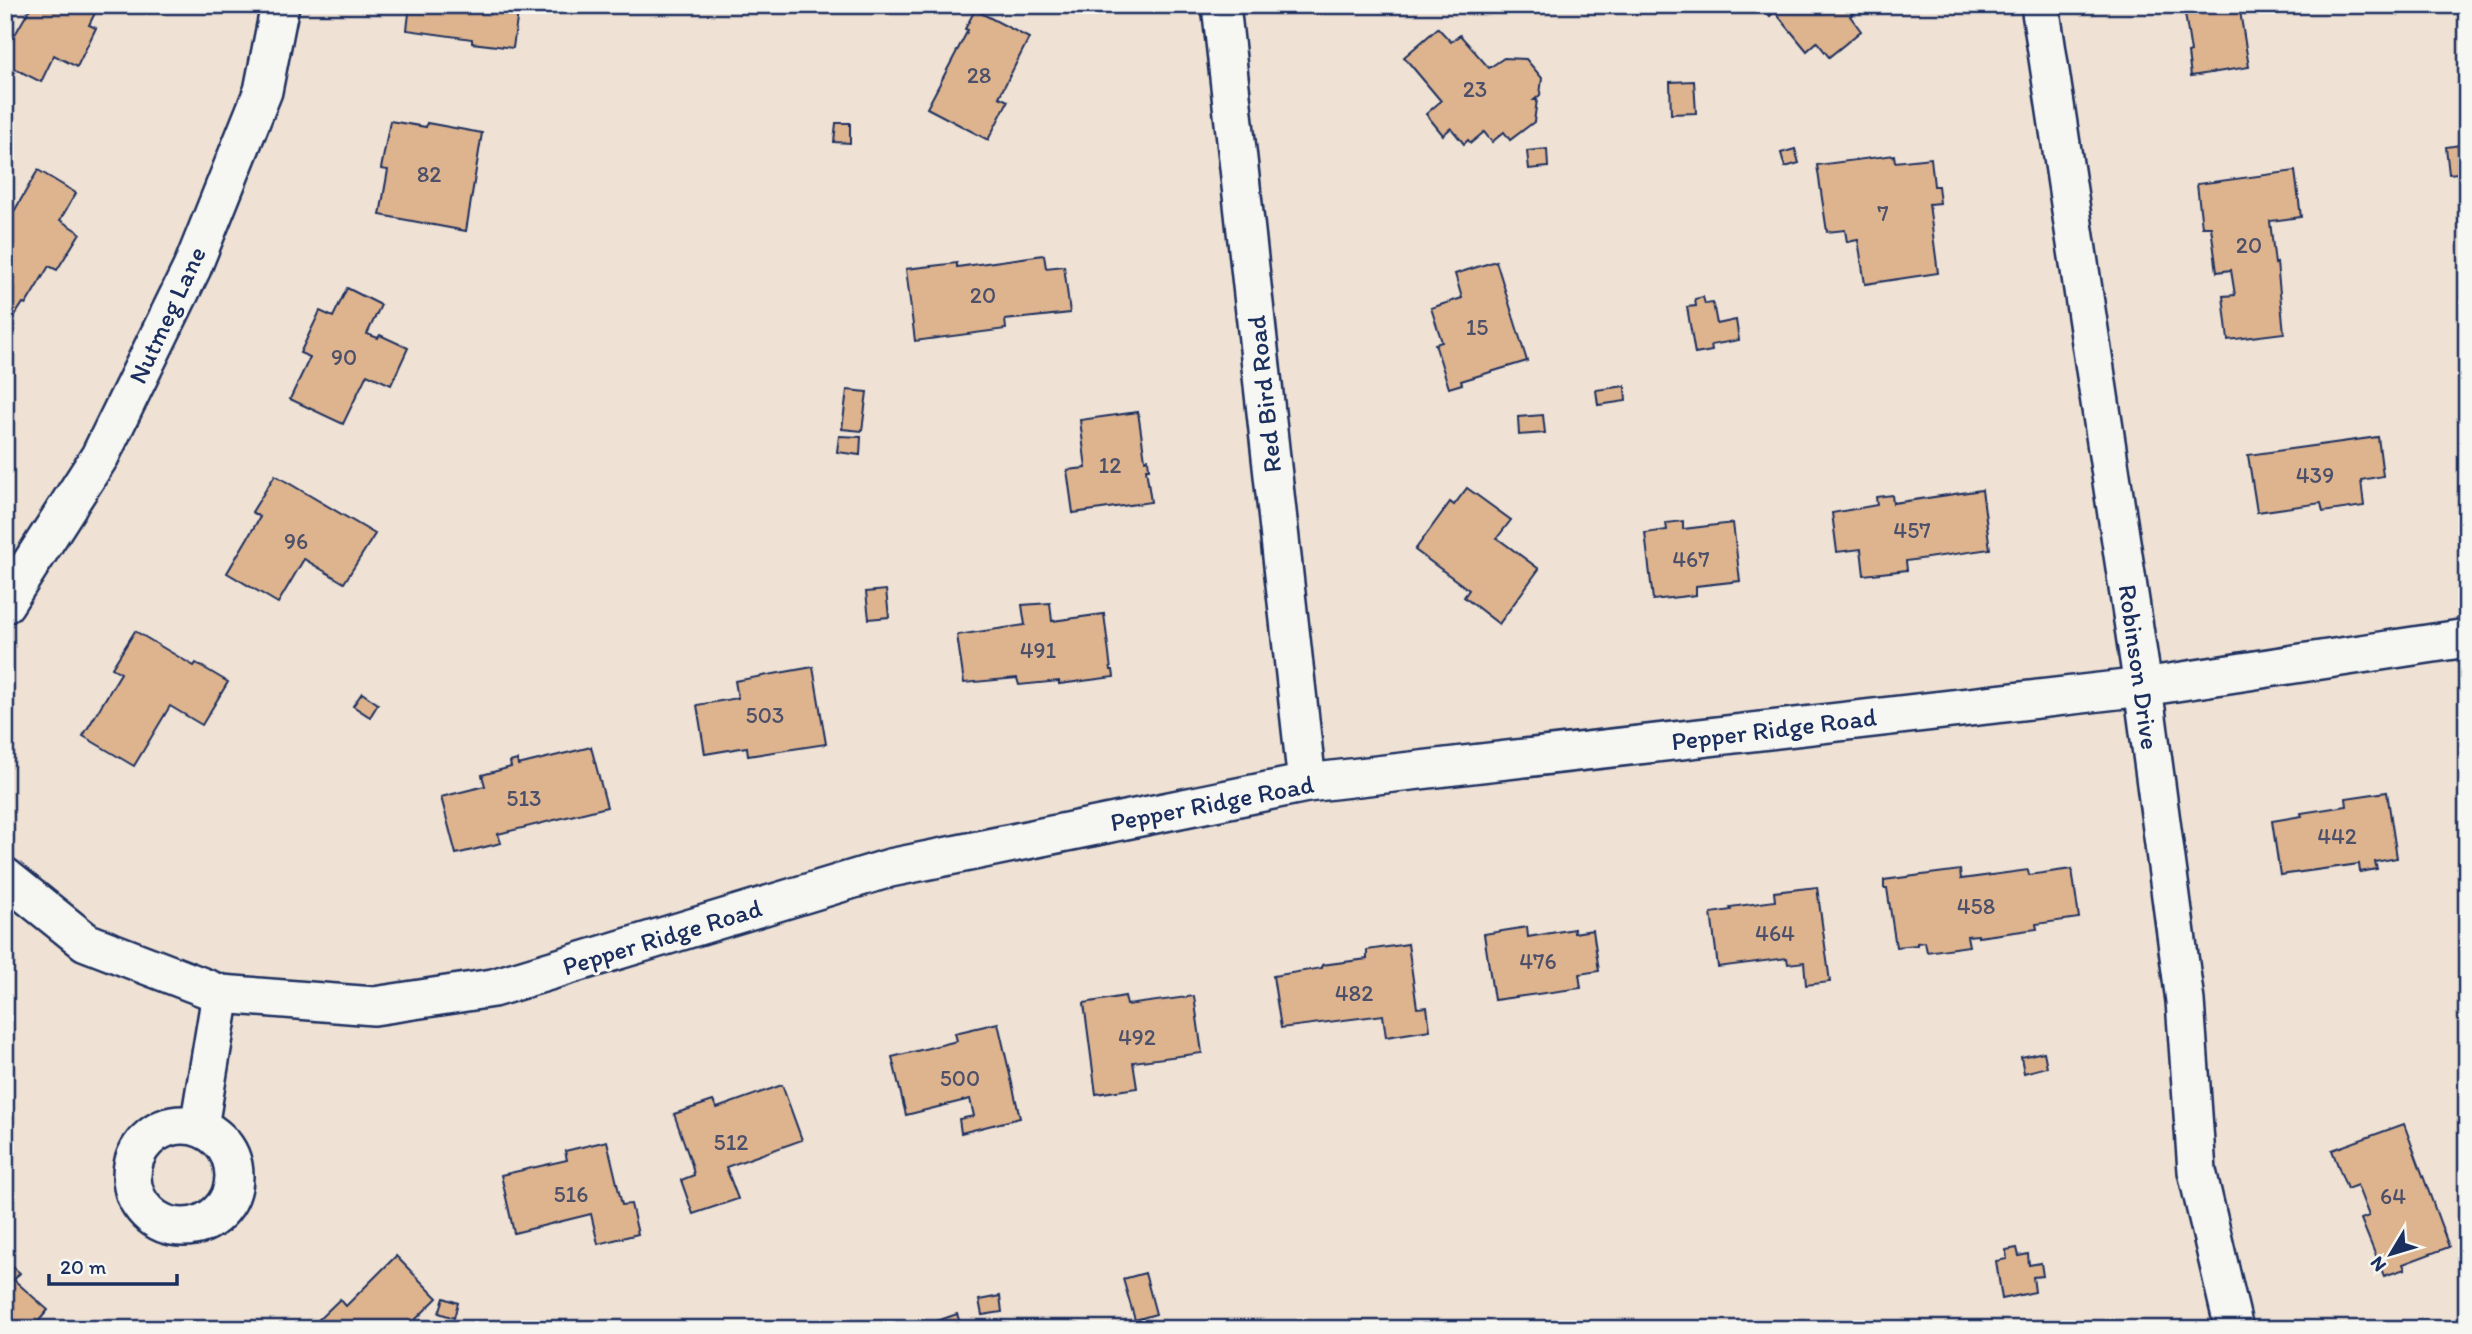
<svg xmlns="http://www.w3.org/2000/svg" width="2472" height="1334" font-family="Itim,sans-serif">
	<rect width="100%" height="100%" fill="#efe2d4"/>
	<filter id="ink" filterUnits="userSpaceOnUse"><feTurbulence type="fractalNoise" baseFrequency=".0143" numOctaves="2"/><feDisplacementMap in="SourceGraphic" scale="14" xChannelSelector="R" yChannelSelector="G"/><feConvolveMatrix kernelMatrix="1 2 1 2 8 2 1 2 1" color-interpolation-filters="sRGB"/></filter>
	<g filter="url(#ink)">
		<g fill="#deb48f" stroke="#1b2f5e" stroke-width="2">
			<polygon points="32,5 99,5 89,25 96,28 77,67 54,55 41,82 5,64 5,52"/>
			<polygon points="410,5 481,5 518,12 513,48 472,43 472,39 407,30"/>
			<polygon points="1761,5 1846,5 1853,14 1850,16 1861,31 1829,57 1817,42 1807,51 1775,12 1770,16"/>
			<polygon points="2186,5 2239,5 2249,67 2191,76 2188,53 2191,52 2184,7"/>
			<polygon points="975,10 1029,38 999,97 1008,101 988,140 927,108 968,30 965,29"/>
			<polygon points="1438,28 1451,42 1460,35 1489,68 1504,58 1526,59 1542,78 1540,95 1534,100 1537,100 1534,122 1510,140 1504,132 1492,142 1484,132 1471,143 1468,140 1464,144 1451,128 1443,135 1426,114 1441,101 1404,57"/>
			<polygon points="1694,81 1696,113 1671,114 1670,82"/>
			<polygon points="390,121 426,127 427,123 482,133 466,231 380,215 388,170 381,169"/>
			<polygon points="836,123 850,123 850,143 834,142"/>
			<polygon points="2467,144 2467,172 2449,174 2446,147"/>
			<polygon points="1547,149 1548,167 1529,169 1527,151"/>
			<polygon points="1795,149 1799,163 1785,167 1781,153"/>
			<polygon points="1894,155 1895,162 1931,158 1934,186 1938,186 1940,203 1929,204 1938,273 1865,284 1858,240 1847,242 1845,230 1827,232 1817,165"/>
			<polygon points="38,170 76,193 60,220 80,233 57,270 49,266 26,304 23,303 12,320 5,316 5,227"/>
			<polygon points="2295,171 2301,217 2270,221 2275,264 2277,263 2284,333 2228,340 2223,296 2235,295 2231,270 2217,272 2211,227 2202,227 2197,184"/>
			<polygon points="1044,255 1046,268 1064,266 1070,313 1005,320 1006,329 915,341 906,269 957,263 957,267"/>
			<polygon points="1496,261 1527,361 1461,381 1462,384 1449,388 1435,344 1442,342 1431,308 1462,298 1455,274"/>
			<polygon points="347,288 381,305 367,334 378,338 380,335 408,348 391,385 367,374 343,424 290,399 310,357 300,353 320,311 333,317"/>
			<polygon points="1703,297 1705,304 1713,303 1717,324 1736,320 1739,340 1711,345 1712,351 1695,354 1687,307 1696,306 1695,299"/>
			<polygon points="1625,386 1626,401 1598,405 1596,390"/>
			<polygon points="847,390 867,392 862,431 842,429"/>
			<polygon points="1138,412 1145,460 1148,459 1149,469 1146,469 1151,502 1073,513 1067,470 1086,468 1080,420"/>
			<polygon points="1543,415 1545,433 1519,435 1518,417"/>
			<polygon points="839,436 861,437 860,455 837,452"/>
			<polygon points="2378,437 2383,476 2361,480 2364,506 2323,512 2321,503 2257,512 2248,455"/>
			<polygon points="275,475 375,534 344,583 304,559 278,603 227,573 260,517 252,512"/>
			<polygon points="1467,488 1511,520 1497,538 1539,569 1499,624 1464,597 1469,590 1415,550 1450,502 1454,505"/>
			<polygon points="1982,490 1990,549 1906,561 1907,570 1864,575 1861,549 1837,552 1832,513 1877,505 1876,497 1892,495 1893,503"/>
			<polygon points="1683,521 1683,529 1733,523 1740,581 1696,586 1696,595 1653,600 1645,533 1667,530 1666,523"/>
			<polygon points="886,590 889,617 869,619 866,592"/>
			<polygon points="1050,603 1052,621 1104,614 1111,670 1113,670 1114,677 1059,684 1059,681 1019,685 1017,678 964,683 957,635 1025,625 1022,605"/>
			<polygon points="135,631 194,666 196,663 228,682 202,725 170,706 134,766 83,736 121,673 112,668"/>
			<polygon points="813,667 826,744 748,756 747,747 705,754 697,705 738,698 735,681"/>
			<polygon points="362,693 378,704 370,717 353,706"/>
			<polygon points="591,747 607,807 498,834 501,843 456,854 441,797 485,786 482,775 511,767 510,762 517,760 518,765"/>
			<polygon points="2387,792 2397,858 2375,862 2377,869 2360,872 2359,864 2280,875 2272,821 2302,816 2301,813 2347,806 2346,798"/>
			<polygon points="2072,869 2079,918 2036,924 2037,929 1978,937 1978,935 1967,936 1969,946 1927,952 1925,942 1917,943 1917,945 1896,947 1887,888 1884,888 1884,880 1960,870 1961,879 2028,870 2029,875"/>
			<polygon points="1817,887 1830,982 1806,985 1804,962 1788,964 1787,958 1718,967 1711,913 1731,910 1730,907 1775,901 1774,892"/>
			<polygon points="1527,927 1528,937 1574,929 1574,933 1593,930 1599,971 1579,974 1581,988 1494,1000 1484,934"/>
			<polygon points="1408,944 1417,1008 1427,1007 1430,1030 1386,1037 1383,1015 1281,1028 1273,976 1322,968 1322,965 1367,959 1367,950"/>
			<polygon points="1125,996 1127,1005 1194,996 1202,1053 1133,1062 1137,1088 1096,1094 1084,1003"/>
			<polygon points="998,1023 1020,1118 961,1133 959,1119 974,1116 970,1099 906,1115 892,1057 957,1041 955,1033"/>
			<polygon points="2044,1052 2047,1067 2024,1073 2021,1057"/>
			<polygon points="782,1085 802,1140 726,1167 738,1199 693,1214 681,1180 694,1175 692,1165 674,1114 713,1101 717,1108"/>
			<polygon points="2404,1124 2449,1247 2403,1264 2405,1269 2384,1276 2361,1219 2369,1216 2357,1185 2347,1189 2332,1150"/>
			<polygon points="607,1141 622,1205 631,1204 638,1234 598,1244 591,1214 514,1233 501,1175 567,1160 565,1151"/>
			<polygon points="2017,1248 2019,1256 2028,1254 2029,1265 2041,1263 2043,1276 2033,1277 2035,1292 2002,1299 1996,1261 2007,1259 2006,1250"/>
			<polygon points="396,1256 437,1298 406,1329 309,1329 340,1299 346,1306"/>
			<polygon points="5,1260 20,1273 14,1280 48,1310 32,1329 5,1329"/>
			<polygon points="1145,1273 1156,1314 1135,1320 1123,1279"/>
			<polygon points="1000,1296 1002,1312 982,1315 979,1300"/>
			<polygon points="444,1298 458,1303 454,1318 439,1313"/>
			<polygon points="957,1314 962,1328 939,1329 937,1321"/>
		</g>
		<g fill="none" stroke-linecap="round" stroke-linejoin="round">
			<defs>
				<g id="street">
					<polyline points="1221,5 1307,783"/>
					<polyline points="2040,5 2143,687 2185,1001 2197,1171 2234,1329"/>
					<polyline points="5,604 100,456 192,268 263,91 280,5"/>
					<polyline points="5,877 86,942 221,994 374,1006 493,988 890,868 1307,783 2143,687 2467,638"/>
					<circle cx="183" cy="1176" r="51"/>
					<polyline points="199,1127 221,994"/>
				</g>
			</defs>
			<use href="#street" stroke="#1b2f5e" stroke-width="42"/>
			<use href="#street" stroke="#f6f6f2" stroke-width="37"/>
		</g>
	</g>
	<g text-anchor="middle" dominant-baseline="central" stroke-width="6" stroke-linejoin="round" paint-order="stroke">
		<g font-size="23" fill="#4c506a">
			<text x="979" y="75">28</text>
			<text x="1475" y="89">23</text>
			<text x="429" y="174">82</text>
			<text x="1883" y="213">7</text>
			<text x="2249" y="245">20</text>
			<text x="983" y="295">20</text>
			<text x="1477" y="327">15</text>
			<text x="344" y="357">90</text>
			<text x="1110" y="465">12</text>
			<text x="2315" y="475">439</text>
			<text x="1912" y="530">457</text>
			<text x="296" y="541">96</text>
			<text x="1691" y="559">467</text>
			<text x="1038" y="650">491</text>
			<text x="765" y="715">503</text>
			<text x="524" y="798">513</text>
			<text x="2337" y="836">442</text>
			<text x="1976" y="906">458</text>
			<text x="1775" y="933">464</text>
			<text x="1538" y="961">476</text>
			<text x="1354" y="993">482</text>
			<text x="1137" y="1037">492</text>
			<text x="960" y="1078">500</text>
			<text x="731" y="1142">512</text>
			<text x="571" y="1194">516</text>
			<text x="2393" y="1196">64</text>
		</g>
		<g font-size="26" fill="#1b2f5e" stroke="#f6f6f2">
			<text transform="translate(167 315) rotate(-65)">Nutmeg Lane</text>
			<text transform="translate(1264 394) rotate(-96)">Red Bird Road</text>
			<text transform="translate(2139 667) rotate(82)">Robinson Drive</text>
			<text transform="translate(1774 729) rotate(-7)">Pepper Ridge Road</text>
			<text transform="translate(1212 803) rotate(-11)">Pepper Ridge Road</text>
			<text transform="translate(662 937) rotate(-17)">Pepper Ridge Road</text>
		</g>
	</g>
	<rect width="2472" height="1334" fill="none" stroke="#f6f6f2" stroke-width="28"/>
	<rect x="14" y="14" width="2444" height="1306" fill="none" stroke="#1b2f5e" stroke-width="2.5" filter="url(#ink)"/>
	<g transform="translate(2391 1254) rotate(232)" stroke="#f6f6f2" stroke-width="5" paint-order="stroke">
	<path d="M0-5L12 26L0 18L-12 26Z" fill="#1b2f5e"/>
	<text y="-10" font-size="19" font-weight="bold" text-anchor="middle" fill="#1b2f5e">N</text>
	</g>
	<path d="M49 1274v10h128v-10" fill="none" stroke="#1b2f5e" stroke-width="3.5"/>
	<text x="60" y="1274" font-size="21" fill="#1b2f5e" stroke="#f6f6f2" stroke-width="5" paint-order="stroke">20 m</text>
</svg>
